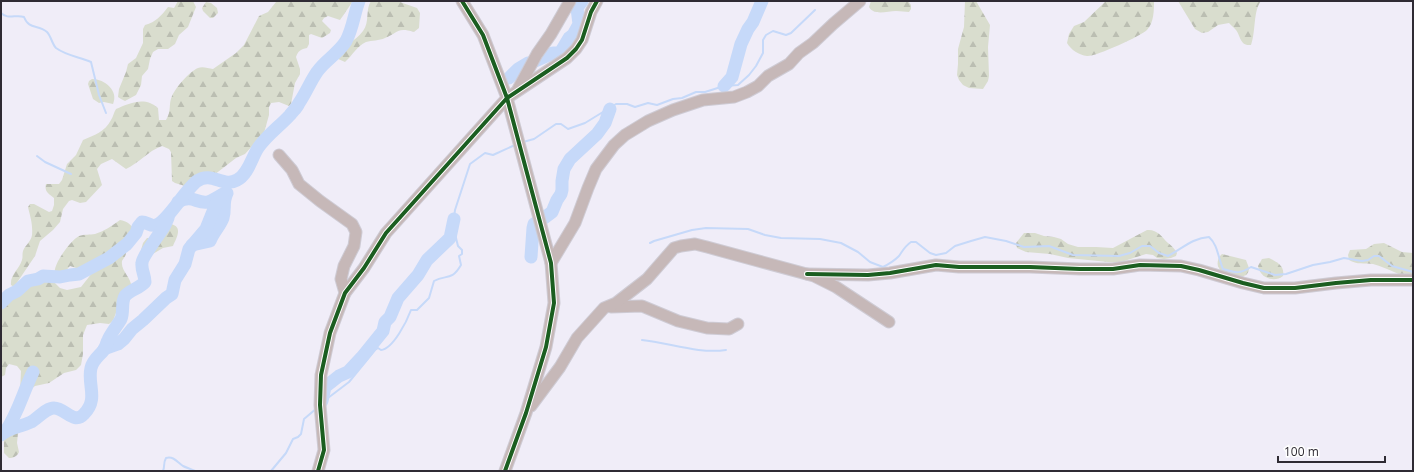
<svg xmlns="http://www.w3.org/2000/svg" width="1414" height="472" font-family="'Open Sans',sans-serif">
	<defs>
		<pattern id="forest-firs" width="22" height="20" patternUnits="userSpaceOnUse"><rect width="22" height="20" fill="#d9ddce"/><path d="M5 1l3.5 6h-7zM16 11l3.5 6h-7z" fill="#bbbeb2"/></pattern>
	</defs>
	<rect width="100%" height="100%" fill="#f0edf8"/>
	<g fill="url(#forest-firs)">
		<path d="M178,1h15l3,6 -8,20 -9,8 -4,9 -7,5h-10l-5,3 -3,7 -2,10 -6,7 -1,9 -5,10 -11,6 -4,-2 -3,-2 1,-8 7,-17 2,-8 8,-6 7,-15v-14l2,-4c11,-3 16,-9 23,-18l6,1z"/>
		<path d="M280,1h73l-13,19 -12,-4 -4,2 -2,3 9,9 -1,3 -8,5 -11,-4 -2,1v9l-2,4c-6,1 -9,3 -11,9l4,12v5l-5,9 -4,21 -2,2 -10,-4 -8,1 -2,4v8l-5,18 -19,21 -9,4 -22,17 -11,1 -13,9 -5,1 -10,-3 -3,-2 -1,-29 -2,-3 -7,-3c-14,5 -23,17 -36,23l-14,-10 -11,5 -4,5 5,16 -16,17 -6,1 -8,-3 -3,1 -6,8 -3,13 -7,8 -13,11 -5,15 -21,31 -3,-2c-1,-11 8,-15 11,-25 1,-3 0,-6 1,-9 2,-6 8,-9 9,-16 1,-11 -2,-19 -4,-28l2,-3h4l15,8 3,-1 2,-6v-7c-5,-4 -10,-6 -8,-14h13l3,-4 5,-16 9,-9 7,-15c11,-5 22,-8 28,-20 2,-3 3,-8 5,-11 14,-6 29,-13 42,-1l1,12h7c6,-10 2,-15 6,-24 4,-9 17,-24 26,-28 4,-2 10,0 15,1l23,-16 8,-8 15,-29 9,-4 8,-10z"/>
		<path d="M371,1h26l20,7 3,5 -1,15 -5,4c-18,-5 -15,1 -29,6 -6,3 -13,2 -19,4 -9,4 -14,14 -21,20l-9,-4c7,-14 19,-16 27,-27 7,-9 2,-21 8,-30z"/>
		<path d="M871,1h37l3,4v4l-2,3c-4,0 -8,-1 -13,-1 -9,0 -22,5 -27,-4z"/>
		<polygon points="965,1 976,1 990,25 988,47 989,76 988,81 983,89 969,88 963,85 959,80 957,75 958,64 958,49 964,27"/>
		<path d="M1106,1h48c0,9 0,22 -7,29 -6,6 -52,27 -60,26 -8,-1 -16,-6 -20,-13l2,-9 5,-8 10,-4z"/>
		<path d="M1178,1h83c-8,10 -5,31 -10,44 -11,1 -10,-8 -15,-15 -2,-2 -5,-5 -7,-7l-11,2 -10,7 -6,1 -7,-4z"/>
		<polygon points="206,2 211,3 217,8 218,13 213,18 210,18 203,11 202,8"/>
		<path d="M92,79c13,0 27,12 21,25l-9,-2 -5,1 -6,-4 -5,-15 1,-3z"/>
		<path d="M120,220c7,1 10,4 14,9v4l-3,5 -18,15 -14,9 -17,8 -12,-4 -7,8h-8c-3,-9 16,-34 24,-38 5,-2 11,-1 16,-2 9,-3 17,-8 25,-14z"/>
		<path d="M171,224c12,3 6,13 2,22l-10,2 -12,7 -10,-5 2,-7 4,-5h9l6,-4z"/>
		<path d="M1147,230c10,-1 14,6 21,13 4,3 7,6 9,10l-1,3 -5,2 -7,1 -7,-1 -4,-3 -7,-1 -28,9 -50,-5 -18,-4 -24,-2 -9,-4 -1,-5 8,-10h11l9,3 10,1 7,2 7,5 10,3h18l17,1z"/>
		<path d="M1384,243l18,9 11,1v24c-6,-1 -13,-2 -19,-5 -7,-3 -13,-6 -21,-8 -9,-1 -16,1 -24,-4l-1,-5 2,-5 16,-1 8,-5z"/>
		<path d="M123,250l3,3c0,3 -3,6 -4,8 -2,14 19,19 4,41 -2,4 -6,6 -9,9 -3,5 -2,9 -8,13l-9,-1 -13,2 -4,10v19l-2,11 -5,5 -12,3 -15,10 -14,3 -10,8 -5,-2 1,-21 -4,-5 -8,-2 -3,4 -1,7 -4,2v-71l10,-10 6,-3 13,-9 20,-4 4,2 6,6 7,2 14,-3 15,-19z"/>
		<path d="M1222,254l24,6c1,3 3,7 3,9 -1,14 -28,8 -31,-3 -1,-3 0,-6 1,-9z"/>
		<path d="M1269,258c8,4 16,8 14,18 -9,7 -23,2 -25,-10l4,-7z"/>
		<path d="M11,430h4l3,3 -1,10 2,9c-2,4 -5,6 -10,6l-5,-5v-17z"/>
	</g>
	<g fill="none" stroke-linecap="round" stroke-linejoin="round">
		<g stroke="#c6d9f9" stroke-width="2">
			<path d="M1,13c7,7 15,1 23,4 5,13 14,7 23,15 4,4 5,12 9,16 11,8 24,9 35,14l8,33 7,18"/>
			<polyline points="523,142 534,139 556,124 561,124 568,129 585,123 616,104 627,104 635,107 648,103 657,105 673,99 682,98 696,92 705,92 724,86 738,85 749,75 756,66 763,53 763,40 766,35 773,31 786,35 791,33 815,10"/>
			<polyline points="37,156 45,162 71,174"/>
			<path d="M650,243l4,-2 38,-11 14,-2 42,1 17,6 16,3 39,1 21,4 17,9 12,10 13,5c6,-3 11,-6 16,-11 4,-6 6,-10 12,-14h5l14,11 6,2 10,-2 9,-7 16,-5 14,-4 21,4 18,6 25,-1 24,9 46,1 11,-3 12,-7h8l9,7 9,3c14,-7 24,-18 41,-19 9,8 9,21 14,32 13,4 17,5 28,-2l24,8 11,-1 27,-9 17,-3 14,-4 18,3 6,-1 6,-4h5l13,10 21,6"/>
			<path d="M642,340c28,3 56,14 84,10"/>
			<path d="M324,401l25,-19 26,-32 3,-2 3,2c12,-1 26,-29 30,-40h6l12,-12 5,-17c12,-7 17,1 27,-16l-2,-9 3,-2v-4l-4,-4 -5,-20 2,-16 15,-46 15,-11 8,2 22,-10"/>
			<path d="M163,471c2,-4 0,-8 3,-13 8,-2 11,4 17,8 4,2 8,3 12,5"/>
			<polyline points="271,471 286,453 293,439 298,437 301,434 304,419 317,408"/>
		</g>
		<g stroke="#c6d9f9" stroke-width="13">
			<polyline points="535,61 553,53 560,53 569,38 573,35 579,24 577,8 582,1"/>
			<polyline points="509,78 518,69 528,63"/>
			<polyline points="724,86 732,77 741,44 748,29 753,22 762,1"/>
			<path d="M178,202c15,-8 18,2 30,0 5,-2 10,-5 15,-8"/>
			<polyline points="544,218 552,212 557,200 561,194 562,190 562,181 564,169 570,159 597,134 605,123 610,109"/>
			<path d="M192,245l18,-4c3,-8 10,-15 13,-23 3,-9 -1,-15 4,-25"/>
			<polyline points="531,257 533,228 534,224 537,222"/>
			<path d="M1,303l8,-8 8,-4 11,-10 10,-2 5,-3 17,1 10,-2 9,-1 30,-16 18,-14 9,-11 2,-6 4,-5c5,0 9,5 14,3 11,-3 29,-35 41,-44 15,-10 26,7 40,-1 11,-5 15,-23 21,-32 9,-13 22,-22 32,-33 3,-4 7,-7 9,-12 7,-10 11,-21 18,-31 8,-12 21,-18 29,-31 7,-13 8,-27 13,-40"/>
			<polyline points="104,349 118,344 124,339 132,329 143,320 166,298 172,294 175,280 185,264 189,249 206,229 216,204 222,195"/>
			<polyline points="322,401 325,387 339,376 348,372 362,357 383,331 385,322 390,317 398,298 418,275 427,260 450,238 454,219"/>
			<path d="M5,432c13,-18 18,-40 28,-60"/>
			<path d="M1,435c8,-8 20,-8 30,-13 7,-4 15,-14 23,-14 11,0 20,17 30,6 15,-15 3,-30 7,-46 2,-8 7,-11 12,-17 3,-3 3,-8 5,-11 3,-7 9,-14 13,-21 3,-7 0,-17 4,-23 5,-6 15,-8 20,-14 0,-7 -4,-12 -3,-19 0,-6 19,-31 23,-38l3,-7"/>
		</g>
		<defs>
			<g id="minor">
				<polyline points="518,89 537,54 551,34 570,1"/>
				<polyline points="279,155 292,170 299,184 320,201 352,224 356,232 354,246 344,266 341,279 345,293"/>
				<polyline points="551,263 575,223 588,188 596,169 614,145 625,135 648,121 673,110 703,100 734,97 747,92 758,86 768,76 789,64 799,53 813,43 833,24 860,1"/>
				<polyline points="807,274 868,275 890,273 936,265 959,267 1030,267 1080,269 1113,269 1140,265 1181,266 1199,270 1243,283 1264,288 1295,288 1336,283 1371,280 1413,280"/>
				<polyline points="611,307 642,306 678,321 707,328 729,329 738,324"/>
				<polyline points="531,406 560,367 577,338 604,308 616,303 647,279 674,248 681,246 695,244 707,247 814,276 836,287 889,322"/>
				<polyline points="318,471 324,450 320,405 321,375 330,333 345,293 364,268 386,233 507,98 483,35 462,1"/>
				<polyline points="505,471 526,413 546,347 554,303 551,263 507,98 567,58 576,49 582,40 591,12 597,1"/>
			</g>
		</defs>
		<use href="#minor" stroke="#cecbd4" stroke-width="13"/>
		<use href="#minor" stroke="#c6b8b8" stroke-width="11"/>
		<defs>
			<g id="cycleway">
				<polyline points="807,274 868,275 890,273 936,265 959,267 1030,267 1080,269 1113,269 1140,265 1181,266 1199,270 1243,283 1264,288 1295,288 1336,283 1371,280 1413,280"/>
				<polyline points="318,471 324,450 320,405 321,375 330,333 345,293 364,268 386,233 507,98 483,35 462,1"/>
				<polyline points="505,471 526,413 546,347 554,303 551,263 507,98 567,58 576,49 582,40 591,12 597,1"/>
			</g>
		</defs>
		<use href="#cycleway" stroke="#fff" stroke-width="6"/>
		<use href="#cycleway" stroke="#1b5e20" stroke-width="4"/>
	</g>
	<rect width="1414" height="472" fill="none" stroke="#2f2b34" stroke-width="4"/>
	<path d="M1278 456v6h107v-6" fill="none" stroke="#2f2b34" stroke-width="2"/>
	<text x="1284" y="456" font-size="12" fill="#2f2b34" stroke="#ffffff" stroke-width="3" paint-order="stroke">100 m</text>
</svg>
